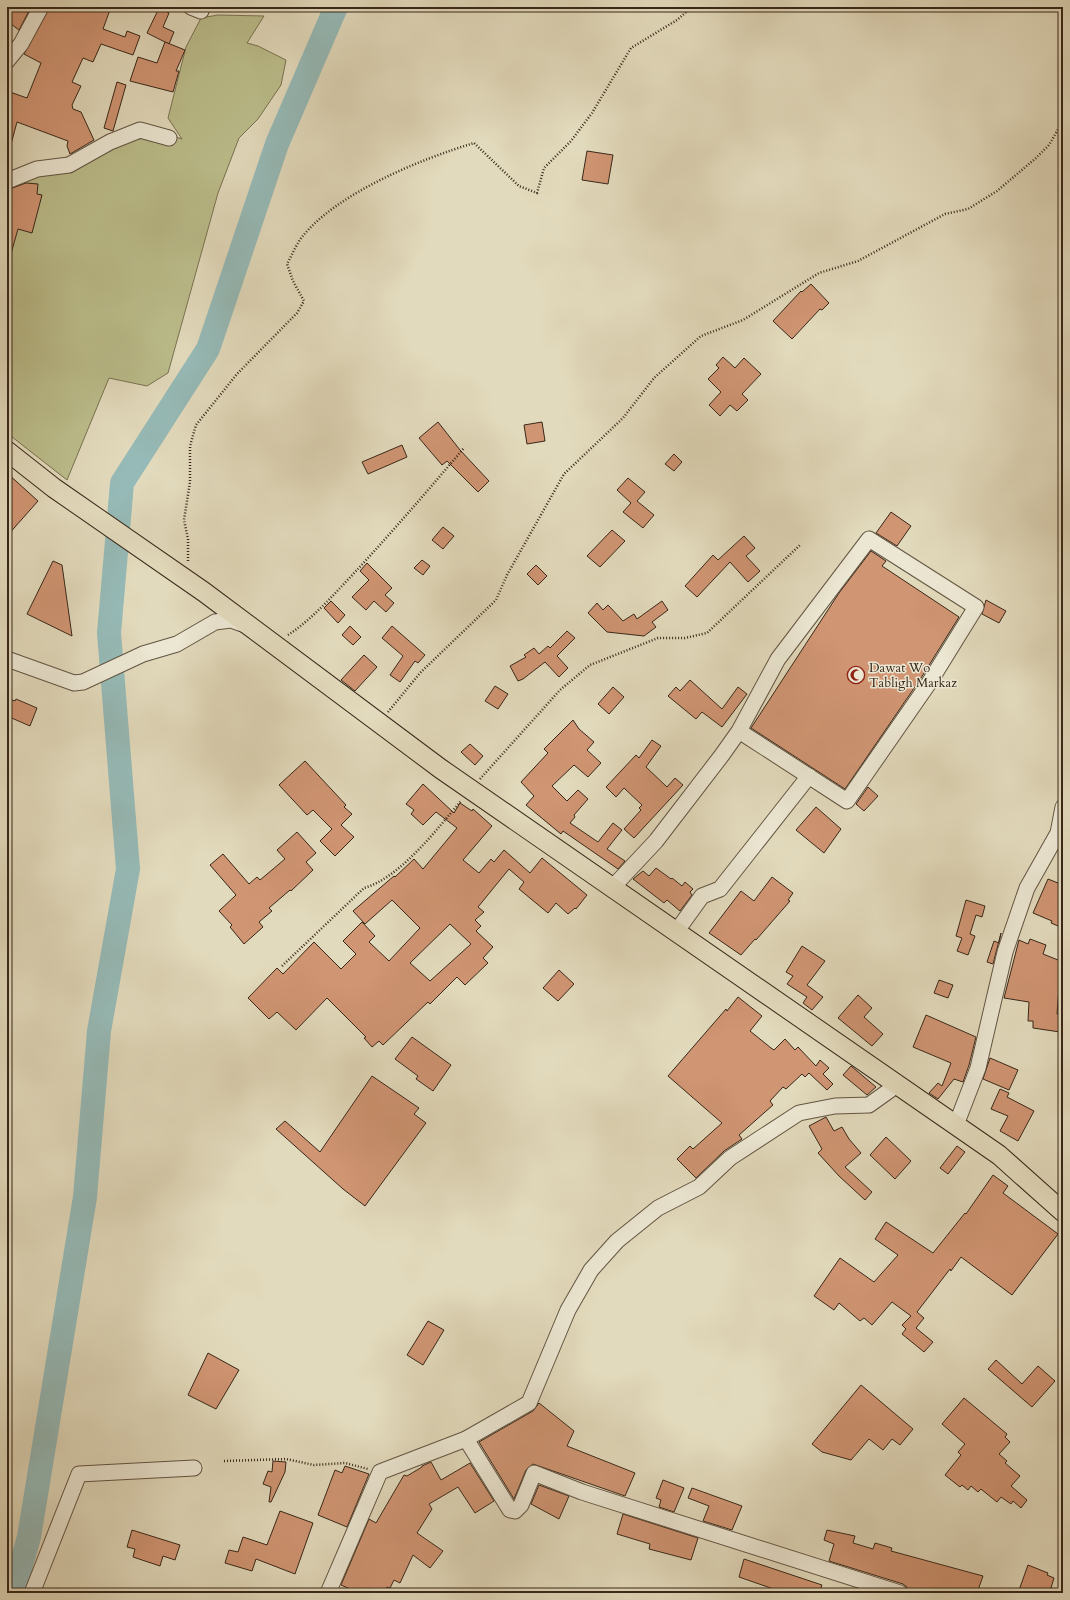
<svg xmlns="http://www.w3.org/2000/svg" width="1070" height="1600" font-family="Cardo,serif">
	<rect width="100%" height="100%" fill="#e2dabc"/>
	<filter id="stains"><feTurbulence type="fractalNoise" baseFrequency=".005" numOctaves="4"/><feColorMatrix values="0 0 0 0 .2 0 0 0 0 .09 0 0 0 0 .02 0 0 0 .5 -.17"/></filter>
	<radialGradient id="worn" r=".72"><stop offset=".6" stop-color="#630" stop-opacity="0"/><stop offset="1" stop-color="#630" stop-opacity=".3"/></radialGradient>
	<polygon fill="#bbbd8b" stroke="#7a7252" points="218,15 264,16 247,43 258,46 286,60 281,85 258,119 239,138 218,193 168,373 147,386 109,378 67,480 7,433 7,184 155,130 182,139 168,118 186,47 201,18"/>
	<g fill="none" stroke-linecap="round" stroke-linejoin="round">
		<polyline stroke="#96bab7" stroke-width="24" points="13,1593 29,1537 85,1197 99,1031 128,869 109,633 122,483 208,349 277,144 336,7"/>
	</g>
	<g fill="#d09573" stroke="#382719" fill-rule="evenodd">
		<polygon points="7,7 31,7 19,30 7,21"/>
		<polygon points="50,7 111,7 103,29 125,37 127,31 140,36 133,55 101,44 93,62 83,58 72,82 81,86 72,105 73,109 81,112 94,140 70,154 67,146 68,141 17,122 10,148 7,147 7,91 27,98 41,63 24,54"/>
		<polygon points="159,8 169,13 163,27 174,32 169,44 147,33"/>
		<polygon points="165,42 185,50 176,71 179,71 173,92 130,81 138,57 157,63"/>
		<polygon points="117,82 126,85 113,131 104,128"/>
		<polygon points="587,151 613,155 608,184 582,180"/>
		<polygon points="26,183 38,184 37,194 42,195 32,233 18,229 10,257 7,256 7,190"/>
		<polygon points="811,284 829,303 822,310 820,309 792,339 773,321 801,291 802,292"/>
		<polygon points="723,357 735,368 744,358 761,374 742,394 748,400 737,411 730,405 720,416 709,405 721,392 708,379 719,368 716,365"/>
		<polygon points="438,422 460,450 489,481 478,492 447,461 442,465 419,438"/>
		<polygon points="542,422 545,441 527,444 524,425"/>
		<polygon points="402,445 407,457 368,474 362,462"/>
		<polygon points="674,454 682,462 674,471 665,464"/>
		<polygon points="7,473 38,501 7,536"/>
		<polygon points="628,478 645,492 637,501 654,515 643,528 623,512 631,503 617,490"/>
		<polygon points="891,512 911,526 897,546 876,533"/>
		<polygon points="443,527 454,536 443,549 432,540"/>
		<polygon points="612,530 625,541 600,567 587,556"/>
		<polygon points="744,536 755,548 746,556 760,571 748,582 730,562 697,597 685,586 713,555 718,560"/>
		<polygon points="871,551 886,561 882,566 959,617 921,678 845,789 751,728 839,593"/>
		<polygon points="422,560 430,566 423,575 414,568"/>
		<polygon points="53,561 62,565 72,636 27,614"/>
		<polygon points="367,563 392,588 385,595 394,603 386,612 374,601 366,610 352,597 369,580 360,571"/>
		<polygon points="536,565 547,576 538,585 527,574"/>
		<polygon points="986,600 1006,611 999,623 982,614"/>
		<polygon points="331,601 345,615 338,623 324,608"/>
		<polygon points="662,601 668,610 652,622 656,627 644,636 607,632 588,613 597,603 603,610 608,605 623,621 634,614 637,619"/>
		<polygon points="350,626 361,637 353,645 342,635"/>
		<polygon points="392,626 425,655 418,663 415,661 400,682 390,675 403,656 382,638"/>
		<polygon points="567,631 575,638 557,656 568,668 559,677 545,662 523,679 518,681 510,666 526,657 524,655 534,648 539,654 548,646 550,648"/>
		<polygon points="364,655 377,667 355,691 341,680"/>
		<polygon points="690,680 722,709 738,687 747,694 722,727 702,712 696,719 668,696 676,687 680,691"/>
		<polygon points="495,686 508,694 498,709 485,701"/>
		<polygon points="613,687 624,697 609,714 598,704"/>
		<polygon points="7,698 15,701 16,699 37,708 30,726 7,716"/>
		<polygon points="573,720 579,729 594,742 587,750 601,763 588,777 574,765 552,786 567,801 578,790 588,799 574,815 575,817 570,823 598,842 613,823 622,830 607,849 625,861 618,869 563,831 561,834 526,805 534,796 521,782 548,753 544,749"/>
		<polygon points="652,740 661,746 646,767 667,787 675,778 683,785 634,838 624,829 641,810 639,808 642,805 624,788 616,797 606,787 636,755 639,758"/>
		<polygon points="470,744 483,756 475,765 461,752"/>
		<polygon points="305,761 346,805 344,807 352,814 341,825 354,837 335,856 320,841 332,829 313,810 307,815 279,785"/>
		<path d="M423,784l31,29 6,-10 12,8 1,-2 19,17 -29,34 16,13 12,-14 3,3 10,-12 26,23 12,-15 45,37 -11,14 -1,-1 -7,6 -12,-11 -8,10 -29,-24 5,-7 -15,-13 -31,38 6,5 -9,8 6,6 -5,5 17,16 -10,11 5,5 -23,22 -8,-8 -27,27 -2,-2 -45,43 -4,-4 -7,6 -8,-9 2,-1 -39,-39 -31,32 -19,-18 -8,7 -21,-21 29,-30 6,6 31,-32 27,27 15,-15 -13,-13 19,-19 13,14 -6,6 20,19 31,-33 -28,-28 -27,24 -12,-13 41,-35 1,1 19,-18 9,10 34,-41 -21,-16 -13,13 -12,-11 3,-4 -8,-6zM450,924l21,20 -41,37 -20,-18z"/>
		<polygon points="868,787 878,796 864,811 856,804"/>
		<polygon points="816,807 841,829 824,853 796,830"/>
		<polygon points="297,832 316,853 306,862 313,870 291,891 290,890 269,908 272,911 259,922 263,927 244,944 230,927 232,925 219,911 236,895 210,865 223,854 249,884 257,877 260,880 285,859 277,850"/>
		<polygon points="656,868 671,879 672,878 682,886 685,882 693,889 690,892 692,895 680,911 667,900 664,903 633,879 643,871 649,876"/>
		<polygon points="772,877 793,893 788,900 790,901 756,940 755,939 741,955 709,933 741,891 754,901"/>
		<polygon points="1048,879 1063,885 1063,928 1051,923 1052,921 1033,913"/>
		<polygon points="966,900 985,906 982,917 976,915 970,934 975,936 968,955 957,951 962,938 956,936"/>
		<polygon points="1001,933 993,964 987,962 994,941 999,943"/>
		<polygon points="1030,939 1046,945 1043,954 1063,962 1063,989 1059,988 1057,1014 1062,1014 1060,1032 1033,1028 1033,1021 1028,1021 1029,1002 1004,998 1019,940 1028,944"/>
		<polygon points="802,946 825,961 807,985 823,997 812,1010 803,1003 807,997 787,984 793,976 786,972"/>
		<polygon points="559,970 574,984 558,1001 543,988"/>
		<polygon points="939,980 953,985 948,998 934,993"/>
		<polygon points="858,995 872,1008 864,1017 883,1034 872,1046 838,1018"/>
		<polygon points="738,997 762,1016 750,1031 771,1048 774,1050 785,1039 795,1050 798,1047 816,1066 820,1060 829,1068 823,1074 833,1084 827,1090 809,1073 805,1077 802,1074 786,1089 783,1087 770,1101 773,1105 739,1135 742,1139 724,1151 696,1178 677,1159 690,1146 693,1149 722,1123 668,1076 726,1009 727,1011"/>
		<polygon points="926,1015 976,1037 969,1065 963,1082 954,1079 938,1099 929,1093 938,1083 942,1086 951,1063 913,1047"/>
		<polygon points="412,1037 451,1065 433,1091 416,1079 418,1076 395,1059"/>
		<polygon points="990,1058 1018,1070 1009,1090 983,1079"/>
		<polygon points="851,1066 876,1087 867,1095 843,1075"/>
		<polygon points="372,1076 419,1108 414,1114 426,1123 365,1206 343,1189 276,1129 285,1121 320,1152"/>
		<polygon points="1000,1089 1009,1093 1007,1097 1034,1111 1018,1141 1000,1131 1008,1116 991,1109"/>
		<polygon points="826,1117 834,1131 842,1127 849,1139 861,1153 845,1167 872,1192 865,1200 839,1176 818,1153 822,1149 809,1126"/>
		<polygon points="886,1137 911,1161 895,1179 870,1155"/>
		<polygon points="957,1146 965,1152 948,1174 940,1168"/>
		<polygon points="993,1175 1008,1186 1003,1193 1058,1234 1012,1295 961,1257 951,1271 950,1269 917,1312 924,1318 916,1328 933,1342 924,1352 902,1334 906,1329 902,1325 911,1316 892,1302 872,1325 864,1318 860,1321 839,1303 834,1310 814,1296 840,1258 874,1282 898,1255 875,1239 886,1222 933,1253 965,1213 966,1214"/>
		<polygon points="428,1321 444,1330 423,1365 407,1355"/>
		<polygon points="208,1353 239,1370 216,1409 188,1395"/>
		<polygon points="996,1360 1022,1384 1038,1366 1055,1381 1032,1407 988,1369"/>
		<polygon points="861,1385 913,1429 900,1445 892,1439 883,1450 869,1439 851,1460 822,1452 812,1444"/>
		<polygon points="964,1398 1007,1434 1005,1437 1010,1442 999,1454 1007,1461 1005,1463 1020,1476 1011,1486 1027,1500 1021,1508 1013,1501 1011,1504 1001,1497 997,1502 981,1489 978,1492 971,1486 968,1490 962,1485 960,1487 945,1475 961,1455 958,1452 965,1444 942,1424"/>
		<polygon points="539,1403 574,1431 567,1446 635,1473 625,1496 533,1464 526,1470 514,1499 479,1442 533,1411"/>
		<polygon points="273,1461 286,1462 285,1472 271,1502 269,1502 271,1487 263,1484 268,1471 272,1472"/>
		<polygon points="431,1462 441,1480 470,1463 494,1501 475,1513 458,1487 429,1504 432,1509 417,1533 443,1551 430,1568 413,1555 400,1583 394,1580 390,1588 387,1587 384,1593 359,1593 341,1585 369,1519 376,1523 404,1475 407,1476 422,1467 422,1466"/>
		<polygon points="345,1466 369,1474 347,1527 318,1515 335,1470 342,1473"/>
		<polygon points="663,1480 684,1488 674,1512 659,1507 661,1500 656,1498"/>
		<polygon points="539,1485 569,1496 559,1519 531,1504"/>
		<polygon points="692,1488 742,1506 732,1530 703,1521 709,1506 688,1498"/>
		<polygon points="280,1511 313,1523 295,1574 256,1559 252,1571 225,1563 229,1550 238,1552 243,1537 267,1545"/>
		<polygon points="623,1514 698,1538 691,1560 649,1549 650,1544 617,1534"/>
		<polygon points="132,1530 180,1545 175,1560 163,1556 160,1566 133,1557 135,1549 127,1547"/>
		<polygon points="827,1530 855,1536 853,1543 873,1549 875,1543 892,1548 891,1551 983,1576 977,1593 909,1593 907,1587 903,1584 829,1561 834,1544 824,1540"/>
		<polygon points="744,1559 822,1585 819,1593 785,1593 739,1577"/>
		<polygon points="1028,1565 1048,1573 1047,1575 1054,1578 1051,1588 1047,1590 1046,1593 1018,1593"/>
	</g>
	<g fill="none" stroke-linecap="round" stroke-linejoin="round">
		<defs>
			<g id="minor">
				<polyline points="191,7 201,11"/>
				<polyline points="7,61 21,44 41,7"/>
				<polyline points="7,181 37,169 69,165 110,142 140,130 169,138"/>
				<polyline points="7,659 74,683 83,682 143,654 177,644 215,622 231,620 245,625"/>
				<polyline points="612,888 656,841 722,755 739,731 778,659 869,539 976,607 929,683 847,801 739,731"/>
				<polyline points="676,932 702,896 720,889 809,776"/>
				<polyline points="956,1125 978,1068 1005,952 1027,888 1058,833 1063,807"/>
				<polyline points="466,1439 529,1403 568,1310 591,1270 617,1241 658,1208 699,1187 730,1158 799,1113 835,1106 869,1105 897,1085"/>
				<polyline points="32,1593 79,1474 194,1468"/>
				<polyline points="328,1593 380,1472 466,1439 510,1510 515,1511 521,1505 534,1473 582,1492 900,1593"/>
			</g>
			<polyline id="major" points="7,451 54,488 204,592 441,769 999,1155 1063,1212"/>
		</defs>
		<use href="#minor" stroke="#625442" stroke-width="17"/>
		<use href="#major" stroke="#382719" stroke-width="21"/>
		<g stroke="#382719" stroke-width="2.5" stroke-dasharray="1 2" stroke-linecap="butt">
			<path d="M188,561v-22l-4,-19 6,-38v-36l6,-21 41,-51 60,-61 7,-12 -11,-20 -6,-17c5,-9 9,-19 15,-27 35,-44 119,-78 172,-94l45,43 18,7 7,-25 27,-27 21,-28 39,-65 46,-28 15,-13"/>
			<path d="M288,635c26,-17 47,-42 69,-65 37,-40 72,-81 107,-122"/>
			<polyline points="388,712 420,673 496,600 507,575 564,474 623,418 654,378 701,336 743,320 819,273 858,261 945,214 968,209 997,191 1036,158 1049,145 1063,121"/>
			<polyline points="480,779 560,690 590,665 658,638 685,638 707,633 800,545"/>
			<path d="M282,966l82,-78c36,-10 73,-59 97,-87"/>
			<polyline points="224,1461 286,1459 314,1465 345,1463 368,1469"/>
		</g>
		<use href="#minor" stroke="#ece7d3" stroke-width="15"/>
		<use href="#major" stroke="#e2dabc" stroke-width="19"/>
	</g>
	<defs>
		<symbol id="mosque-ring" viewBox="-11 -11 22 22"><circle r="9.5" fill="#ece7d3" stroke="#8f2418" stroke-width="1.5"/><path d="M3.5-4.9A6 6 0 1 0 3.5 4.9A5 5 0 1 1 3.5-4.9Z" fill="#8f2418"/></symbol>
	</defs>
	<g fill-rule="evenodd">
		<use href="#mosque-ring" x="846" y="665" width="20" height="20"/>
	</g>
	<g text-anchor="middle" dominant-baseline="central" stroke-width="3" stroke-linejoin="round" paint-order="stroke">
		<g font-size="13" fill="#382719" stroke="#ece7d3" text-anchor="start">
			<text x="869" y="668">Dawat Wo<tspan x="869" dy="15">Tabligh Markaz</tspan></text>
		</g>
	</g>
	<rect width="1070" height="1600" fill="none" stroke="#e2dabc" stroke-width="24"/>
	<rect x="8" y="8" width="1054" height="1584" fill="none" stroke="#382719" stroke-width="2"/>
	<rect x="12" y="12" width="1046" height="1576" fill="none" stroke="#382719"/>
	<rect width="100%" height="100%" filter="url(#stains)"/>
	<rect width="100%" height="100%" fill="url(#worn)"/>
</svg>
